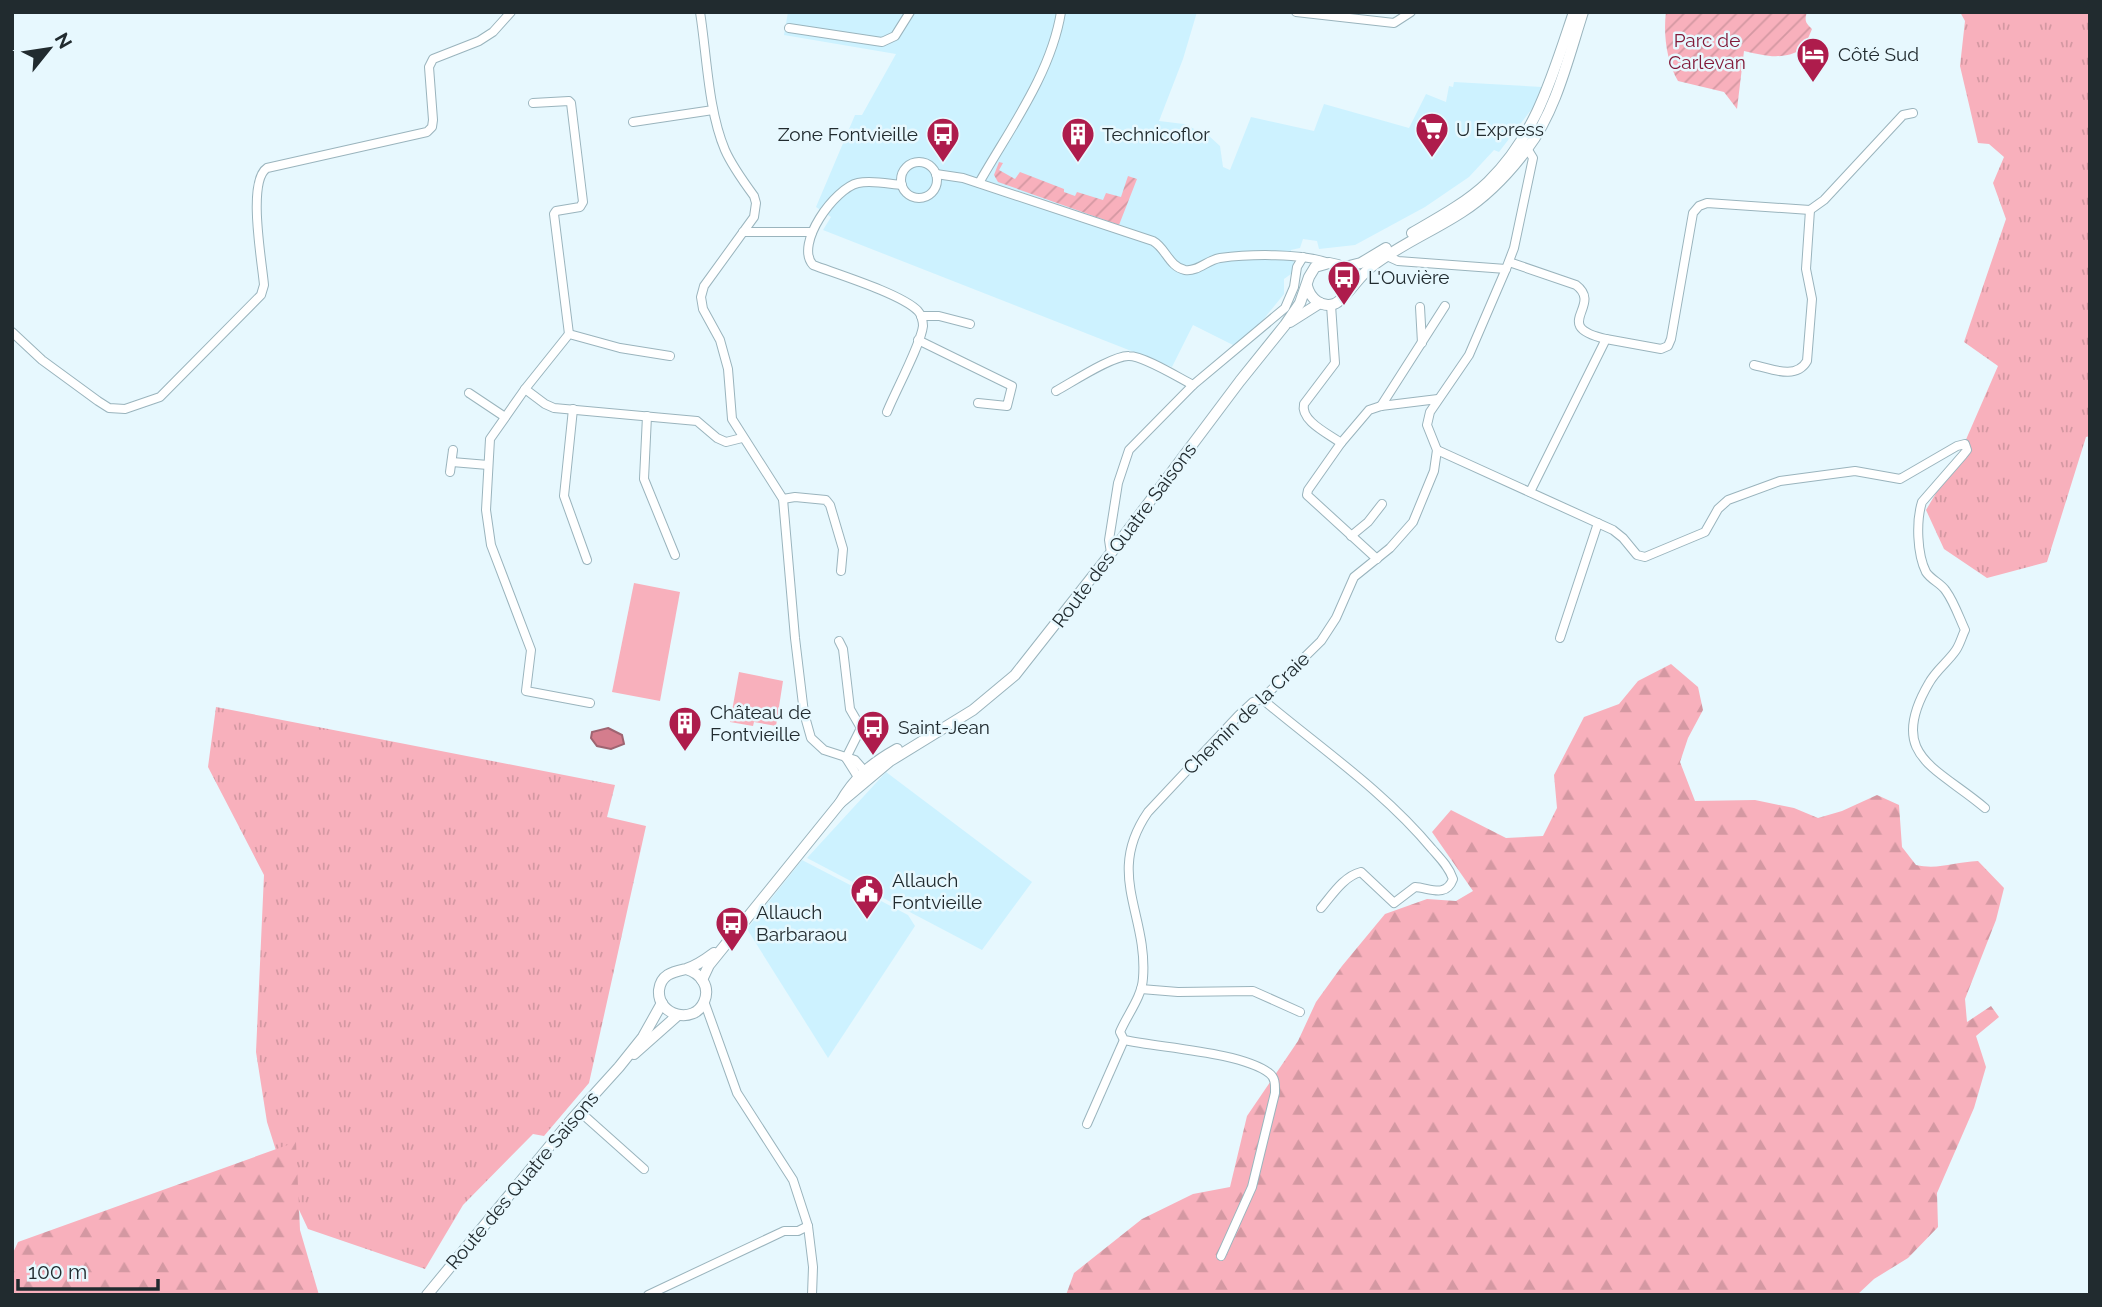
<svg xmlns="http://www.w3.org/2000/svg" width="2102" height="1307" font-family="Raleway,sans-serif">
	<defs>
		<pattern id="grass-tufts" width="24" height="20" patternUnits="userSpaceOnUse" patternTransform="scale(1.75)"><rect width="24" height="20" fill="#f8b0bc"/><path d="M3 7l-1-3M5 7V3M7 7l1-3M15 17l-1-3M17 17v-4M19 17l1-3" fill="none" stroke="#d498a2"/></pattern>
		<pattern id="forest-firs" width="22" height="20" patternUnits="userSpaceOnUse" patternTransform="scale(1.75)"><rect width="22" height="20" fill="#f8b0bc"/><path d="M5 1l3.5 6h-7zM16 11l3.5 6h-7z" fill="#d498a2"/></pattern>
		<pattern id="garden-furrows" width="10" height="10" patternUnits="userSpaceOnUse" patternTransform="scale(1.75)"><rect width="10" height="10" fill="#f8b0bc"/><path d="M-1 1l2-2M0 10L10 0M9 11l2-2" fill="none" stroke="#d498a2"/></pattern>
	</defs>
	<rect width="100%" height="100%" fill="#e7f8fe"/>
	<g fill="#cdf2ff">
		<polygon points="788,12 1197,12 1183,59 1159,121 1184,124 1209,136 1220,146 1223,167 1230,170 1251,117 1314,131 1324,104 1409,128 1426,94 1446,102 1449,86 1453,87 1454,82 1542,87 1534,106 1499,152 1494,150 1469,177 1425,207 1355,245 1319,249 1317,241 1303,239 1300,248 1291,250 1290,258 1295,263 1295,271 1284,279 1284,294 1254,331 1235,346 1193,325 1172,367 823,230 831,217 816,207 855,115 862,115 896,54 784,35"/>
		<polygon points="886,772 1032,882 982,950 807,858"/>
		<polygon points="802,860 908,915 915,926 828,1058 747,929"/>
	</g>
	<g fill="url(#grass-tufts)">
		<polygon points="1960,12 2090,12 2090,436 2086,437 2047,562 1987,578 1944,549 1926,510 1961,451 1998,366 1964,342 2006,219 1993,183 2004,157 1989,144 1978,143 1960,66 1965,21"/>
		<polygon points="216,707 615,785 607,817 646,826 589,1083 544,1136 533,1134 463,1205 425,1269 308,1229 286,1182 267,1122 256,1052 264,875 208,767"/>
	</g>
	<g fill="url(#forest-firs)">
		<path d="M1671,664l27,23 5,23 -15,28 -8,24 15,39 60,-1 39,8 24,10 24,-7 35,-16 22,10 3,42 14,18c22,5 39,-3 62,-4l26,27 -8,32 -31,79 2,23 24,-16 8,11 -23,19 10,31 -12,41 -37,85 1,34 -30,31 -34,21 -17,16h-791l8,-22 68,-54 51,-25 37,-7 17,-71 51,-75 18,-39 26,-36 43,-52 42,-15 29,2 17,-10 -41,-59 19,-22 55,28 37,-2 14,-28 -3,-33 30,-58 35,-13 19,-23z"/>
		<polygon points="296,1142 300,1230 319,1295 12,1295 12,1255 18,1242"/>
	</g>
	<g fill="url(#garden-furrows)">
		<path d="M1666,12h141c-3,9 -1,11 5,17l-8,19c-21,13 -38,8 -60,3l-7,58 -13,-17 -46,-11c-11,-19 -15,-46 -12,-69z"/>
		<polygon points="999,162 1003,163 999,170 1015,179 1020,172 1064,189 1064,192 1075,196 1077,192 1103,200 1106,193 1121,197 1128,176 1137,179 1119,225 998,182 994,175"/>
	</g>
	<g fill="#f8b0bc">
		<polygon points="634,583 680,592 660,701 612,692"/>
		<polygon points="739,672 783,681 776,726 754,722 753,726 730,722"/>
	</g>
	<polygon fill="#d47d8d" stroke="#9e6471" stroke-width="2" points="608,728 622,735 624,744 611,749 597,746 591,738 592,732"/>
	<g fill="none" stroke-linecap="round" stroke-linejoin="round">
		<defs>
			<g id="minor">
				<path d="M700,12c7,44 8,98 25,138 7,16 18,31 29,46l2,7 -2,14 -50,69 -3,11 2,12 17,31 8,29 4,50 51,80 12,139 9,75 7,25 13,12 31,10 13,15"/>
				<polyline points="1296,12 1394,23 1411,12"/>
				<polyline points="789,28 882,42 895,36 910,12"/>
				<polyline points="533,103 569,101 571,103 583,202 580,207 556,211 554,214 569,334"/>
				<polyline points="633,122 713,110"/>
				<circle cx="919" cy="180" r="18"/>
				<path d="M936,174l27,4 190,63c13,7 16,26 32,29 13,2 22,-10 35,-12 30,-4 81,-5 109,5"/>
				<path d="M979,183c30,-53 72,-109 82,-171"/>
				<polyline points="743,232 812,232"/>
				<polyline points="1387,256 1398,261 1506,269"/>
				<path d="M1509,262l67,23c28,21 -27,41 30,54l-76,153"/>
				<path d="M1331,305l4,58 -31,41c-4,17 25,30 37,39l28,-33 12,-4 57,-7"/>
				<polyline points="1420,307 1422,343"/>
				<polyline points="921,316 939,316 970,324"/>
				<path d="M12,332l30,28 56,41 11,7 16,1 35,-12 101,-102 3,-10c-2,-24 -17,-104 3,-117l160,-36 5,-5 1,-7 -4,-53 4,-8 46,-18 14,-9 18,-20"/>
				<polyline points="1606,339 1661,349 1668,346 1671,339 1693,213 1699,206 1707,203 1810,210 1824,200 1903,115 1913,113"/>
				<polyline points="918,340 1012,386 1007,406 978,403"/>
				<path d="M1754,365c18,4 42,15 53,-4l5,-62 -6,-30 4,-59"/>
				<polyline points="525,389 545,404 554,408 697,421 717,438 726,442 742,438"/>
				<path d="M1056,391c15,-8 57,-36 73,-35 15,0 50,22 64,29"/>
				<polyline points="469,393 505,417"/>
				<polyline points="1381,406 1445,306"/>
				<polyline points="573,409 564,496 587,560"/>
				<path d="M887,412c8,-20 34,-68 36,-86 0,-5 -2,-12 -5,-15 -16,-17 -81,-37 -105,-46 -19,-21 22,-77 45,-82 14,-3 31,1 44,2"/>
				<polyline points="647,416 644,479 675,555"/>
				<polyline points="1341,443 1308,490 1307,495 1377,559"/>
				<path d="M1437,450l176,80 10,8 14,17 8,2 60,-25 13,-23 10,-9 52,-19 75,-10 45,8 57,-33 8,-2 2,6 -4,5 -41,47c-6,19 -5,52 4,70 5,8 15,11 20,19 8,11 13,26 19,39 -3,6 -5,14 -9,20 -8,12 -20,20 -27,33 -43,73 8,84 56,125"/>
				<polyline points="452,462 488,465"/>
				<polyline points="450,472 453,450"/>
				<polyline points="783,499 795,497 826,500 830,505 843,549 841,571"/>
				<polyline points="1351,536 1368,522 1382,504"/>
				<polyline points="1111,553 1109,540 1118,483 1129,450 1193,385 1285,308 1294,287 1297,267 1303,257"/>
				<polyline points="1560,638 1598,523"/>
				<polyline points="839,641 843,649 850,709 861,728 846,758"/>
				<path d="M1262,699c57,48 122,92 170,150 8,9 17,18 21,30 -7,19 -23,9 -38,8l-21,16 -33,-31c-17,4 -29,23 -40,36"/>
				<polyline points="590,703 526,691 531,650 491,545 486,510 490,439 525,389 569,334 620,348 670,356"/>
				<polyline points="846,758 858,777 863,780"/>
				<polyline points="1141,989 1178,992 1253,991 1300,1012"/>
				<polyline points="704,1001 737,1093 793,1180 808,1226 813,1267 812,1295"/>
				<polyline points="579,1111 644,1169"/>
				<polyline points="1087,1124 1124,1040"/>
				<path d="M1221,1256l31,-69 23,-94c0,-7 1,-15 -6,-20 -28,-21 -108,-25 -145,-33l-4,-8c7,-17 22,-35 23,-54 5,-64 -38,-104 5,-166l90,-96 15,-14 9,-3 59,-58 15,-23 18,-41 36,-29 23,-26 21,-51 3,-21 -10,-25 3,-13 39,-57 37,-86 8,-21 19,-90 -8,-13"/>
				<polyline points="648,1295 784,1231 798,1231 808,1226"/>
			</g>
			<g id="secondary">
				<path d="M1412,233c26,-15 54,-30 76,-51 48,-46 65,-108 86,-170"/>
				<polyline points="1341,268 1361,263 1386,248"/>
				<path d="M1307,286c3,12 14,22 27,18 10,-3 25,-28 37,-37 28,-22 62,-36 91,-55 25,-16 47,-39 65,-63 29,-38 41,-91 56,-137"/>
				<polyline points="1290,322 1320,303"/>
				<polyline points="840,803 890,761 973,710 1015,675 1111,553 1240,381 1285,325 1300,303 1309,277 1315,267 1329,263 1338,265 1348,278 1348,289"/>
				<path d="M686,969c14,4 25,17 18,33 -10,23 -47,14 -45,-12 2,-16 14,-18 27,-21 10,-3 20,-10 28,-16"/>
				<path d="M702,980l7,-15 131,-162c15,-26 32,-40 57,-54"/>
				<polyline points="634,1054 678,1015"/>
				<polyline points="427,1295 572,1119 619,1067 643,1037 662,1003"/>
			</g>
		</defs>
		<use href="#minor" stroke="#9ab4bd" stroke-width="10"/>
		<use href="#secondary" stroke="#9ab4bd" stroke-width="12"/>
		<use href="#minor" stroke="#fff" stroke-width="8"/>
		<use href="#secondary" stroke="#fff" stroke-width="10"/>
	</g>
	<defs>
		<symbol id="hotel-pin" viewBox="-11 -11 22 30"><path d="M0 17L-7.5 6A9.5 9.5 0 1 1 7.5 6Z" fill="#ae1c4c" stroke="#e7f8fe"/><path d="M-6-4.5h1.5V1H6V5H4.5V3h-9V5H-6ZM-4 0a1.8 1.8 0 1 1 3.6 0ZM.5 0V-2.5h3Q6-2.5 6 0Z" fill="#fff"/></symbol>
		<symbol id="supermarket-pin" viewBox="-11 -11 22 30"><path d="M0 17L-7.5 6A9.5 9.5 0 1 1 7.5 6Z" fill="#ae1c4c" stroke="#e7f8fe"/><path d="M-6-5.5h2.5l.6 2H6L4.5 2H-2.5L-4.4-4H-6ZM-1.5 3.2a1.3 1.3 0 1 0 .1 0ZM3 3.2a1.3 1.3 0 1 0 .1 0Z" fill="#fff"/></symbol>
		<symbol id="bus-pin" viewBox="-11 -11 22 30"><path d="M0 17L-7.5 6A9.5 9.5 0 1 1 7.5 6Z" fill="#ae1c4c" stroke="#e7f8fe"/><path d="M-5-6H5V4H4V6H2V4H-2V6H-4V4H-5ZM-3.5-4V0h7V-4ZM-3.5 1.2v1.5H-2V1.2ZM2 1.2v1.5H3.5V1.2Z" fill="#fff"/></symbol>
		<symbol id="building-pin" viewBox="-11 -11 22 30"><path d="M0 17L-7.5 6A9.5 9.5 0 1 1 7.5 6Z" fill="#ae1c4c" stroke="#e7f8fe"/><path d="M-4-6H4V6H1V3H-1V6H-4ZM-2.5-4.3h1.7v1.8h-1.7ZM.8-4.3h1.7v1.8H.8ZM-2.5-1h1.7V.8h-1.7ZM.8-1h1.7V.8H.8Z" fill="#fff"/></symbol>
		<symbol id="civic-pin" viewBox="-11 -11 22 30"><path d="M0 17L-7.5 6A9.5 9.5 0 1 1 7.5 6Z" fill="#ae1c4c" stroke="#e7f8fe"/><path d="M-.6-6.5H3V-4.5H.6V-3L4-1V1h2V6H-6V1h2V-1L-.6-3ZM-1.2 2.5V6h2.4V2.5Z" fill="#fff"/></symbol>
	</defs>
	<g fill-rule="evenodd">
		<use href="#hotel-pin" x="1794" y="35" width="38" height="52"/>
		<use href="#supermarket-pin" x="1413" y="110" width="38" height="52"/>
		<use href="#bus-pin" x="924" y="115" width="38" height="52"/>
		<use href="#building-pin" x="1059" y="115" width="38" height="52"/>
		<use href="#bus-pin" x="1325" y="258" width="38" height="52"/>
		<use href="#building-pin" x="666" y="704" width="38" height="52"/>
		<use href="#bus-pin" x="854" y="708" width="38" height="52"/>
		<use href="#civic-pin" x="848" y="872" width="38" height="52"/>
		<use href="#bus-pin" x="713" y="904" width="38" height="52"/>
	</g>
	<g text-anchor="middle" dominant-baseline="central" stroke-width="5" stroke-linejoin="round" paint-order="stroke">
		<g font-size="19" fill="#821a39" stroke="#e7f8fe">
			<text x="1707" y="40">Parc de<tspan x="1707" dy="22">Carlevan</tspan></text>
		</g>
		<g font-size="19" fill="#212b2f" stroke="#e7f8fe" text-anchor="start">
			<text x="1838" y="54">Côté Sud</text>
			<text x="1456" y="129">U Express</text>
			<text x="918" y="134" text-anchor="end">Zone Fontvieille</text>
			<text x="1102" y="134">Technicoflor</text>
			<text x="1368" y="277">L'Ouvière</text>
			<text x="710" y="712">Château de<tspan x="710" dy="22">Fontvieille</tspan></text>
			<text x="898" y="727">Saint-Jean</text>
			<text x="892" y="880">Allauch<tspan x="892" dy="22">Fontvieille</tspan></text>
			<text x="756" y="912">Allauch<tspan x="756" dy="22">Barbaraou</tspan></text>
		</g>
		<g font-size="19" fill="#212b2f" stroke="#e7f8fe">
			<text transform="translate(1124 535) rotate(-53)">Route des Quatre Saisons</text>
			<text transform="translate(1246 713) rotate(-44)">Chemin de la Craie</text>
			<text transform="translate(522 1180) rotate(-50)">Route des Quatre Saisons</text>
		</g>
	</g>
	<rect width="2102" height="1307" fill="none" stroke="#212b2f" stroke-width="28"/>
	<g transform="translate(49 49) rotate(60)" stroke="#e7f8fe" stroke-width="5" paint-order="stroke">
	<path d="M0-5L12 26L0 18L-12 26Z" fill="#212b2f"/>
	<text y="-10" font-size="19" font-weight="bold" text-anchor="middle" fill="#212b2f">N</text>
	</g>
	<path d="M18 1279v10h140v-10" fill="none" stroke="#212b2f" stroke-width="3.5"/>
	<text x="28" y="1279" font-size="21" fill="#212b2f" stroke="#e7f8fe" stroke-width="5" paint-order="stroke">100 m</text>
</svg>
